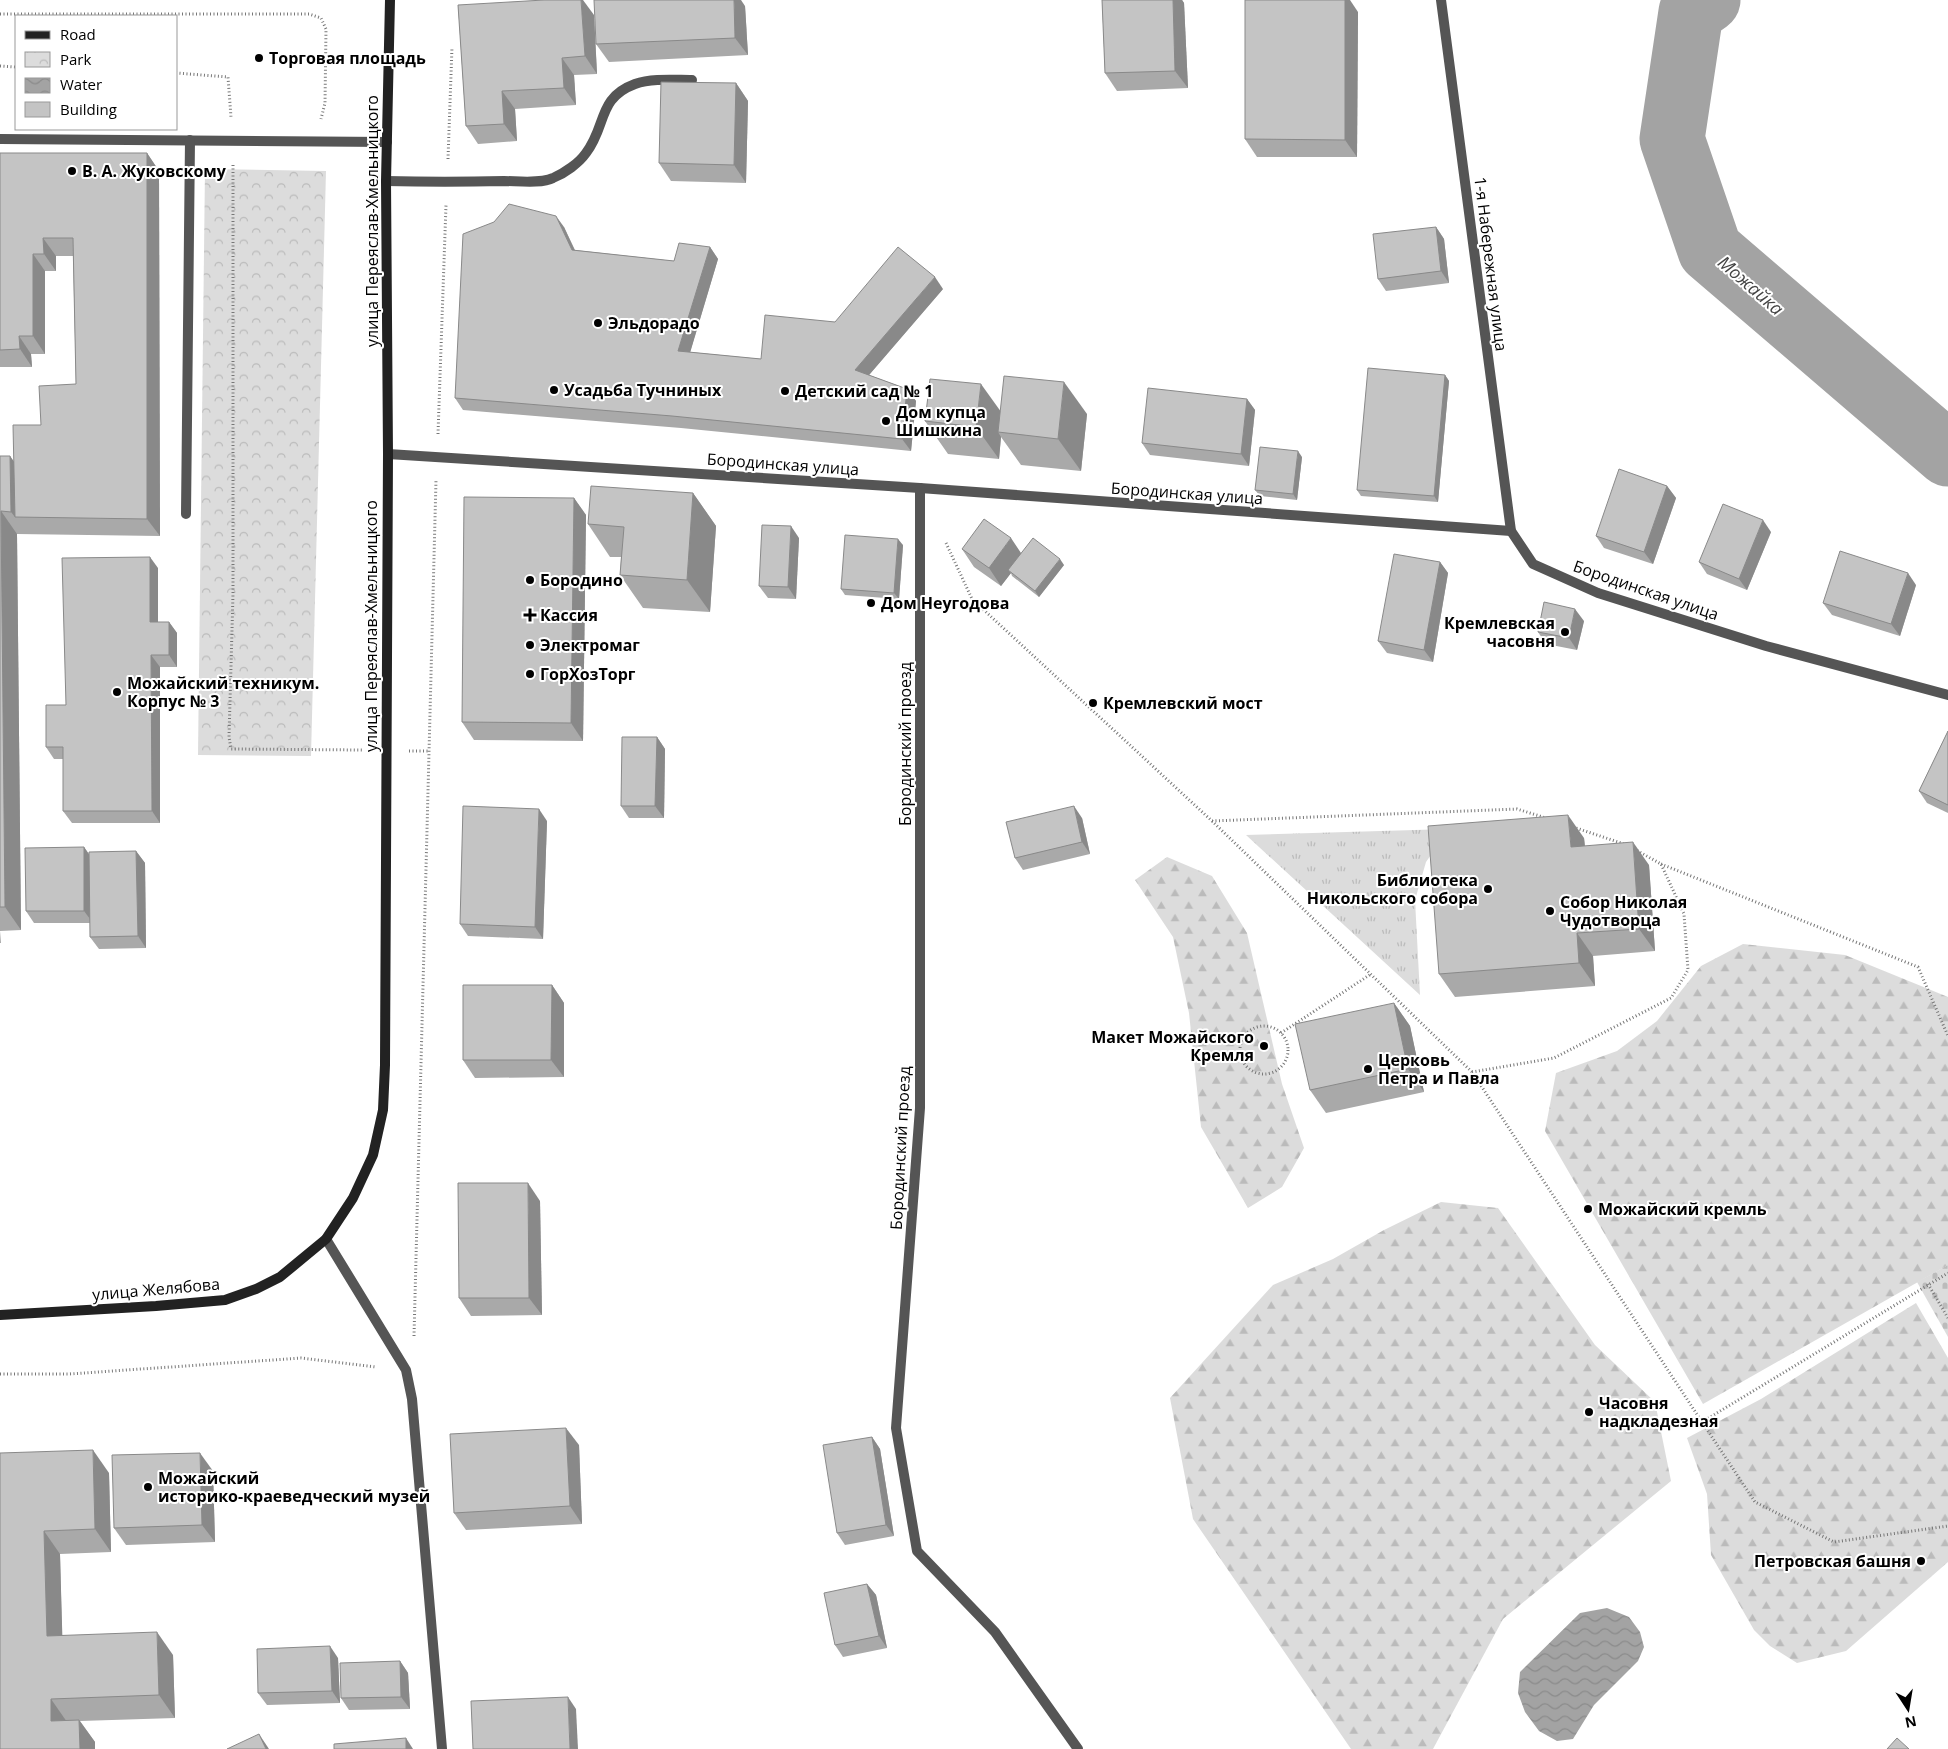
<svg xmlns="http://www.w3.org/2000/svg" width="1948" height="1749" font-family="'Open Sans',sans-serif">
	<defs>
		<pattern id="grass-tufts" width="24" height="20" patternUnits="userSpaceOnUse" patternTransform="scale(1.25)"><rect width="24" height="20" fill="#dcdcdc"/><path d="M3 7l-1-3M5 7V3M7 7l1-3M15 17l-1-3M17 17v-4M19 17l1-3" fill="none" stroke="#bbb"/></pattern>
		<pattern id="forest-firs" width="22" height="20" patternUnits="userSpaceOnUse" patternTransform="scale(1.25)"><rect width="22" height="20" fill="#dcdcdc"/><path d="M5 1l3.5 6h-7zM16 11l3.5 6h-7z" fill="#bbb"/></pattern>
		<pattern id="cemetery-stones" width="16" height="16" patternUnits="userSpaceOnUse" patternTransform="scale(1.25)"><rect width="16" height="16" fill="#dcdcdc"/><path d="M2 7V4a2 2 0 0 1 4 0v3zM10 15v-3a2 2 0 0 1 4 0v3z" fill="#bbb"/></pattern>
		<pattern id="park-crowns" width="20" height="18" patternUnits="userSpaceOnUse" patternTransform="scale(1.25)"><rect width="20" height="18" fill="#dcdcdc"/><path d="M2 6a3 3 0 1 1 6 0M12 15a3 3 0 1 1 6 0" fill="none" stroke="#bbb"/></pattern>
		<pattern id="water-waves" width="16" height="10" patternUnits="userSpaceOnUse" patternTransform="scale(1.25)"><rect width="16" height="10" fill="#a3a3a3"/><path d="M0 5q4-4 8 0t8 0" fill="none" stroke="#8b8b8b"/></pattern>
	</defs>
	<rect width="100%" height="100%" fill="#fff"/>
	<polygon fill="url(#grass-tufts)" points="1449,829 1426,862 1415,900 1420,995 1246,835"/>
	<g fill="url(#forest-firs)">
		<polygon points="1167,857 1212,876 1247,933 1282,1084 1304,1148 1282,1187 1248,1208 1201,1127 1189,1013 1173,937 1135,880"/>
		<polygon points="1743,944 1845,955 1948,997 1948,1265 1703,1404 1545,1131 1556,1073 1617,1051 1657,1021 1701,966"/>
		<polygon points="1441,1202 1498,1208 1595,1345 1655,1402 1671,1481 1503,1619 1433,1749 1351,1749 1193,1519 1170,1398 1273,1285 1333,1259 1384,1230"/>
		<polygon points="1916,1303 1948,1358 1948,1562 1846,1651 1797,1663 1770,1646 1754,1630 1711,1555 1707,1494 1687,1438 1761,1399"/>
	</g>
	<polygon fill="url(#cemetery-stones)" points="1948,1265 1948,1337 1917,1282"/>
	<polygon fill="url(#park-crowns)" points="205,169 326,171 311,756 198,755"/>
	<polygon fill="url(#water-waves)" points="1607,1608 1629,1617 1640,1632 1644,1647 1638,1661 1594,1705 1573,1739 1557,1741 1539,1731 1525,1712 1518,1693 1520,1672 1580,1613"/>
	<g fill="none" stroke-linecap="round" stroke-linejoin="round">
		<polyline stroke="#a3a3a3" stroke-width="65" points="1708,0 1691,12 1672,139 1710,250 1948,454"/>
		<g stroke="#777" stroke-width="3" stroke-dasharray="1 2.5" stroke-linecap="butt">
			<polyline points="0,14 309,14 321,18 326,29 325,103 321,119"/>
			<polyline points="0,66 16,67"/>
			<polyline points="176,73 228,77 231,117"/>
			<polyline points="448,159 452,47"/>
			<polyline points="233,165 233,594 229,737 231,749 363,750"/>
			<polyline points="438,434 446,205"/>
			<polyline points="946,543 972,599 1212,821 1472,1072 1702,1422 1948,1273"/>
			<polyline points="409,751 429,751"/>
			<polyline points="1212,821 1517,809 1546,818"/>
			<polyline points="1573,827 1627,845"/>
			<polyline points="1661,864 1918,967 1948,1036"/>
			<circle cx="1264" cy="1050" r="24"/>
			<polyline points="1281,1033 1371,974"/>
			<polyline points="1472,1072 1554,1058 1671,998 1688,970 1684,914 1661,864 1636,850"/>
			<polyline points="1928,1284 1948,1318"/>
			<polyline points="414,1336 436,480"/>
			<polyline points="0,1374 69,1374 301,1358 376,1367"/>
			<polyline points="1702,1422 1755,1502 1834,1542 1948,1526"/>
		</g>
		<g stroke="#555" stroke-width="10">
			<polyline points="0,139 387,142"/>
			<path d="M386,181c39,1 78,1 118,0 13,0 38,3 49,-3 12,-5 26,-15 33,-25 21,-27 11,-55 49,-69 17,-6 39,-4 57,-4"/>
			<polyline points="186,514 190,140"/>
		</g>
		<g stroke="#555" stroke-width="10">
			<polyline points="1441,0 1511,531 1533,564 1598,593 1766,646 1948,695"/>
			<polyline points="388,454 920,488 1511,531"/>
			<polyline points="920,488 920,1108 896,1428 917,1551 995,1632 1078,1749"/>
			<polyline points="326,1239 406,1370 412,1399 442,1749"/>
		</g>
		<polyline stroke="#222" stroke-width="10" points="0,1315 156,1306 225,1300 256,1289 280,1277 326,1239 353,1198 373,1155 383,1110 385,1065 388,454 386,181 390,0"/>
	</g>
	<g fill="#a9a9a9">
		<polygon points="1102,0 1182,0 1184,3 1188,88 1117,91 1105,73"/>
		<polygon points="458,5 594,15 597,74 574,75 576,105 515,109 517,141 478,144 466,126"/>
		<polygon points="745,6 748,55 609,62 596,44"/>
		<polygon points="1358,12 1357,157 1257,157 1245,139"/>
		<polygon points="736,83 748,101 746,183 671,181 659,163"/>
		<polygon points="0,153 147,153 159,171 160,536 17,534 21,930 0,931 1,943 0,943 0,456 10,456 14,462 41,425 76,384 73,256 56,256 56,271 45,271 45,354 31,354 32,367 0,367"/>
		<polygon points="564,227 575,250 674,261 710,247 718,259 690,352 761,359 835,322 943,289 869,375 907,389 916,401 911,451 681,428 463,410 455,398"/>
		<polygon points="1436,227 1444,239 1449,283 1386,291 1378,279"/>
		<polygon points="1445,375 1449,381 1438,502 1361,496 1357,490"/>
		<polygon points="1247,399 1255,410 1249,466 1150,455 1142,443"/>
		<polygon points="1087,414 1081,471 1021,465 1001,437 999,459 948,454 925,421"/>
		<polygon points="1302,457 1297,500 1260,496 1255,490"/>
		<polygon points="1667,486 1676,498 1653,564 1604,548 1596,536"/>
		<polygon points="693,493 716,526 710,612 643,608 620,575 621,557 610,557 588,524"/>
		<polygon points="574,498 586,515 583,741 474,740 462,722"/>
		<polygon points="1771,532 1747,590 1707,574 1699,562"/>
		<polygon points="799,538 796,599 768,598 759,586"/>
		<polygon points="903,545 899,599 845,595 841,589"/>
		<polygon points="962,549 1021,553 1064,565 1039,597 1012,576 1011,573 1001,586 974,567"/>
		<polygon points="1440,562 1448,573 1433,662 1387,653 1378,641"/>
		<polygon points="158,568 158,622 169,622 177,633 177,667 160,667 160,823 72,823 63,811 63,759 54,759 46,747 66,705"/>
		<polygon points="1916,585 1900,636 1832,615 1823,603"/>
		<polygon points="1584,621 1577,650 1546,644 1538,632"/>
		<polygon points="1948,731 1948,813 1927,803 1919,791"/>
		<polygon points="657,737 665,749 664,818 629,818 621,806"/>
		<polygon points="1082,818 1090,854 1023,870 1015,858"/>
		<polygon points="547,821 543,939 468,936 460,924"/>
		<polygon points="1584,838 1585,846 1649,865 1655,951 1593,956 1595,986 1455,997 1439,974"/>
		<polygon points="84,847 89,854 136,851 145,863 146,948 99,949 90,937 90,923 34,923 26,911"/>
		<polygon points="552,985 564,1003 564,1077 475,1078 463,1060"/>
		<polygon points="1394,1003 1410,1026 1424,1092 1326,1113 1310,1090"/>
		<polygon points="540,1201 542,1315 471,1316 459,1298"/>
		<polygon points="872,1437 880,1449 894,1536 845,1545 837,1533"/>
		<polygon points="579,1445 582,1524 466,1530 454,1513"/>
		<polygon points="0,1453 109,1473 111,1552 60,1554 62,1635 173,1655 175,1718 80,1721 95,1742 95,1749 0,1749"/>
		<polygon points="213,1471 215,1542 126,1545 114,1528"/>
		<polygon points="867,1584 876,1595 887,1648 843,1657 835,1645"/>
		<polygon points="338,1658 340,1703 267,1705 258,1693"/>
		<polygon points="400,1661 408,1673 410,1709 349,1710 341,1698"/>
	</g>
	<g fill="#898989">
		<polygon points="581,0 583,0 594,15 597,74 585,56"/>
		<polygon points="734,0 741,0 745,6 748,55 735,38"/>
		<polygon points="1173,0 1182,0 1184,3 1188,88 1175,71"/>
		<polygon points="1345,0 1350,0 1358,12 1357,157 1345,140"/>
		<polygon points="562,58 574,75 576,105 564,88"/>
		<polygon points="736,83 748,101 746,183 734,165"/>
		<polygon points="502,91 515,109 517,141 504,124"/>
		<polygon points="147,153 159,171 160,536 147,519"/>
		<polygon points="556,216 564,227 580,262 572,250"/>
		<polygon points="1436,227 1444,239 1449,283 1441,271"/>
		<polygon points="43,238 56,256 56,271 44,254"/>
		<polygon points="710,247 718,259 687,363 678,351"/>
		<polygon points="33,254 45,271 45,354 33,336"/>
		<polygon points="935,277 943,289 863,382 855,370"/>
		<polygon points="19,336 31,354 32,367 20,349"/>
		<polygon points="1445,375 1449,381 1438,502 1434,496"/>
		<polygon points="1064,382 1087,414 1081,471 1058,439"/>
		<polygon points="981,384 1004,416 998,432 1001,437 999,459 976,427"/>
		<polygon points="907,389 916,401 911,451 902,439"/>
		<polygon points="1247,399 1255,410 1249,466 1241,454"/>
		<polygon points="1298,451 1302,457 1297,500 1293,494"/>
		<polygon points="10,456 26,479 15,517 11,512"/>
		<polygon points="1667,486 1676,498 1653,564 1644,552"/>
		<polygon points="693,493 716,526 710,612 687,580"/>
		<polygon points="574,498 586,515 583,741 571,723"/>
		<polygon points="1,511 17,534 21,930 5,907"/>
		<polygon points="1763,520 1771,532 1747,590 1739,579"/>
		<polygon points="791,526 799,538 796,599 788,587"/>
		<polygon points="1011,538 1023,556 1008,570 1011,573 1001,586 989,568"/>
		<polygon points="898,539 903,545 899,599 894,593"/>
		<polygon points="150,557 158,568 158,634 150,622"/>
		<polygon points="1060,559 1064,565 1039,597 1035,591"/>
		<polygon points="1440,562 1448,573 1433,662 1424,650"/>
		<polygon points="1908,573 1916,585 1900,636 1891,624"/>
		<polygon points="1575,609 1584,621 1577,650 1569,638"/>
		<polygon points="169,622 177,633 177,667 169,655"/>
		<polygon points="151,655 160,667 160,823 152,811"/>
		<polygon points="657,737 665,749 664,818 655,806"/>
		<polygon points="1074,806 1082,818 1090,854 1082,842"/>
		<polygon points="539,809 547,821 543,939 535,927"/>
		<polygon points="1568,815 1584,838 1587,870 1571,847"/>
		<polygon points="1633,842 1649,865 1655,951 1639,929"/>
		<polygon points="84,847 92,859 93,923 84,911"/>
		<polygon points="136,851 145,863 146,948 138,936"/>
		<polygon points="1577,933 1593,956 1595,986 1579,963"/>
		<polygon points="552,985 564,1003 564,1077 551,1060"/>
		<polygon points="1394,1003 1410,1026 1424,1092 1408,1069"/>
		<polygon points="528,1183 540,1201 542,1315 529,1298"/>
		<polygon points="566,1428 579,1445 582,1524 570,1506"/>
		<polygon points="872,1437 880,1449 894,1536 886,1525"/>
		<polygon points="93,1450 109,1473 111,1552 95,1529"/>
		<polygon points="200,1453 213,1471 215,1542 202,1525"/>
		<polygon points="44,1531 60,1554 63,1659 47,1636"/>
		<polygon points="867,1584 876,1595 887,1648 879,1636"/>
		<polygon points="157,1632 173,1655 175,1718 159,1695"/>
		<polygon points="330,1646 338,1658 340,1703 332,1691"/>
		<polygon points="400,1661 408,1673 410,1709 401,1697"/>
		<polygon points="568,1697 576,1709 578,1749 570,1749"/>
		<polygon points="51,1699 67,1722 51,1721"/>
		<polygon points="79,1720 95,1742 95,1749 80,1749"/>
		<polygon points="259,1734 269,1749 266,1749"/>
		<polygon points="406,1738 413,1749 406,1749"/>
	</g>
	<g fill="#c4c4c4" stroke="#898989">
		<polygon points="544,0 581,0 585,56 562,58 564,88 502,91 504,124 466,126 458,5"/>
		<polygon points="594,0 734,0 735,38 596,44"/>
		<polygon points="1102,0 1173,0 1175,71 1105,73"/>
		<polygon points="1245,0 1345,0 1345,140 1245,139"/>
		<polygon points="661,82 736,83 734,165 659,163"/>
		<polygon points="0,153 147,153 147,519 15,517 13,425 41,425 39,386 76,384 73,238 43,238 44,254 33,254 33,336 19,336 20,349 0,350"/>
		<polygon points="509,204 556,216 572,250 674,261 679,243 710,247 678,351 761,359 765,315 835,322 898,247 935,277 855,370 907,389 902,439 672,416 455,398 463,234 494,222"/>
		<polygon points="1436,227 1441,271 1378,279 1373,234"/>
		<polygon points="1368,368 1445,375 1434,496 1357,490"/>
		<polygon points="1004,376 1064,382 1058,439 998,432"/>
		<polygon points="930,379 981,384 976,427 925,421"/>
		<polygon points="1148,388 1247,399 1241,454 1142,443"/>
		<polygon points="1260,447 1298,451 1293,494 1255,490"/>
		<polygon points="0,456 10,456 11,512 1,511 5,907 0,907"/>
		<polygon points="1619,469 1667,486 1644,552 1596,536"/>
		<polygon points="591,486 693,493 687,580 620,575 624,527 588,524"/>
		<polygon points="464,497 574,498 571,723 462,722"/>
		<polygon points="1723,504 1763,520 1739,579 1699,562"/>
		<polygon points="984,519 1011,538 989,568 962,549"/>
		<polygon points="762,525 791,526 788,587 759,586"/>
		<polygon points="845,535 898,539 894,593 841,589"/>
		<polygon points="1033,538 1060,559 1035,591 1008,570"/>
		<polygon points="1840,551 1908,573 1891,624 1823,603"/>
		<polygon points="1394,554 1440,562 1424,650 1378,641"/>
		<polygon points="150,557 150,622 169,622 169,655 151,655 152,811 63,811 63,747 46,747 46,705 66,705 62,558"/>
		<polygon points="1544,602 1575,609 1569,638 1538,632"/>
		<polygon points="1948,731 1948,805 1919,791"/>
		<polygon points="622,737 657,737 655,806 621,806"/>
		<polygon points="463,806 539,809 535,927 460,924"/>
		<polygon points="1074,806 1082,842 1015,858 1006,822"/>
		<polygon points="1568,815 1571,847 1633,842 1639,929 1577,933 1579,963 1439,974 1428,826"/>
		<polygon points="84,847 84,911 26,911 25,848"/>
		<polygon points="136,851 138,936 90,937 89,852"/>
		<polygon points="463,985 552,985 551,1060 463,1060"/>
		<polygon points="1394,1003 1408,1069 1310,1090 1295,1024"/>
		<polygon points="458,1183 528,1183 529,1298 459,1298"/>
		<polygon points="566,1428 570,1506 454,1513 450,1434"/>
		<polygon points="872,1437 886,1525 837,1533 823,1445"/>
		<polygon points="93,1450 95,1529 44,1531 47,1636 157,1632 159,1695 51,1699 51,1721 79,1720 80,1749 0,1749 0,1453"/>
		<polygon points="200,1453 202,1525 114,1528 112,1455"/>
		<polygon points="867,1584 879,1636 835,1645 824,1593"/>
		<polygon points="330,1646 332,1691 258,1693 257,1649"/>
		<polygon points="400,1661 401,1697 341,1698 340,1663"/>
		<polygon points="568,1697 570,1749 473,1749 471,1701"/>
		<polygon points="259,1734 266,1749 227,1749"/>
		<polygon points="406,1738 406,1749 334,1749 334,1744"/>
		<polygon points="1897,1738 1909,1749 1887,1749"/>
	</g>
	<g fill="#000" stroke="#fff" stroke-width="2">
		<circle cx="259" cy="58" r="5"/>
		<circle cx="72" cy="171" r="5"/>
		<circle cx="598" cy="323" r="5"/>
		<circle cx="554" cy="390" r="5"/>
		<circle cx="785" cy="391" r="5"/>
		<circle cx="886" cy="421" r="5"/>
		<circle cx="530" cy="580" r="5"/>
		<circle cx="871" cy="603" r="5"/>
		<path d="M527.5 607.5h5v5h5v5h-5v5h-5v-5h-5v-5h5z"/>
		<circle cx="1565" cy="632" r="5"/>
		<circle cx="530" cy="645" r="5"/>
		<circle cx="530" cy="674" r="5"/>
		<circle cx="117" cy="692" r="5"/>
		<circle cx="1093" cy="703" r="5"/>
		<circle cx="1488" cy="889" r="5"/>
		<circle cx="1550" cy="911" r="5"/>
		<circle cx="1264" cy="1046" r="5"/>
		<circle cx="1368" cy="1069" r="5"/>
		<circle cx="1588" cy="1209" r="5"/>
		<circle cx="1589" cy="1412" r="5"/>
		<circle cx="148" cy="1487" r="5"/>
		<circle cx="1921" cy="1561" r="5"/>
	</g>
	<g text-anchor="middle" dominant-baseline="central" stroke-width="4" stroke-linejoin="round" paint-order="stroke">
		<g font-size="16" font-weight="bold" fill="#000" stroke="#fff" text-anchor="start">
			<text x="269" y="58">Торговая площадь</text>
			<text x="82" y="171">В. А. Жуковскому</text>
			<text x="608" y="323">Эльдорадо</text>
			<text x="564" y="390">Усадьба Тучниных</text>
			<text x="795" y="391">Детский сад № 1</text>
			<text x="896" y="412">Дом купца<tspan x="896" dy="18">Шишкина</tspan></text>
			<text x="540" y="580">Бородино</text>
			<text x="881" y="603">Дом Неугодова</text>
			<text x="540" y="615">Кассия</text>
			<text x="1555" y="623" text-anchor="end">Кремлевская<tspan x="1555" dy="18">часовня</tspan></text>
			<text x="540" y="645">Электромаг</text>
			<text x="540" y="674">ГорХозТорг</text>
			<text x="127" y="683">Можайский техникум.<tspan x="127" dy="18">Корпус № 3</tspan></text>
			<text x="1103" y="703">Кремлевский мост</text>
			<text x="1478" y="880" text-anchor="end">Библиотека<tspan x="1478" dy="18">Никольского собора</tspan></text>
			<text x="1560" y="902">Собор Николая<tspan x="1560" dy="18">Чудотворца</tspan></text>
			<text x="1254" y="1037" text-anchor="end">Макет Можайского<tspan x="1254" dy="18">Кремля</tspan></text>
			<text x="1378" y="1060">Церковь<tspan x="1378" dy="18">Петра и Павла</tspan></text>
			<text x="1598" y="1209">Можайский кремль</text>
			<text x="1599" y="1403">Часовня<tspan x="1599" dy="18">надкладезная</tspan></text>
			<text x="158" y="1478">Можайский<tspan x="158" dy="18">историко-краеведческий музей</tspan></text>
			<text x="1911" y="1561" text-anchor="end">Петровская башня</text>
		</g>
		<g font-size="16" fill="#000" stroke="#fff">
			<text transform="translate(372 221) rotate(-90)">улица Переяслав-Хмельницкого</text>
			<text transform="translate(1491 264) rotate(83)">1-я Набережная улица</text>
			<text transform="translate(783 464) rotate(4)">Бородинская улица</text>
			<text transform="translate(1187 493) rotate(4)">Бородинская улица</text>
			<text transform="translate(1646 590) rotate(19)">Бородинская улица</text>
			<text transform="translate(371 626) rotate(-90)">улица Переяслав-Хмельницкого</text>
			<text transform="translate(905 744) rotate(-90)">Бородинский проезд</text>
			<text transform="translate(900 1148) rotate(-87)">Бородинский проезд</text>
			<text transform="translate(156 1289) rotate(-5)">улица Желябова</text>
		</g>
		<g font-size="18" font-style="italic" fill="#444" stroke="#fff">
			<text transform="translate(1751 285) rotate(41)">Можайка</text>
		</g>
	</g>
	<rect x="15" y="15" width="162" height="115" fill="#ffffff" stroke="#999999"/>
	<rect x="25" y="31" width="25" height="8" fill="#222222" stroke="#999999"/>
	<text x="60" y="40" font-size="15" fill="#000000">Road</text>
	<rect x="25" y="52" width="25" height="15" fill="url(#park-crowns)" stroke="#999999"/>
	<text x="60" y="65" font-size="15" fill="#000000">Park</text>
	<rect x="25" y="78" width="25" height="15" fill="url(#water-waves)" stroke="#999999"/>
	<text x="60" y="90" font-size="15" fill="#000000">Water</text>
	<rect x="25" y="102" width="25" height="15" fill="#c4c4c4" stroke="#999999"/>
	<text x="60" y="115" font-size="15" fill="#000000">Building</text>
	<g transform="translate(1908 1709) rotate(168)" stroke="#ffffff" stroke-width="4" paint-order="stroke">
	<path d="M0-4L9 19L0 12L-9 19Z" fill="#000000"/>
	<text y="-8" font-size="14" font-weight="bold" text-anchor="middle" fill="#000000">N</text>
	</g>
</svg>
